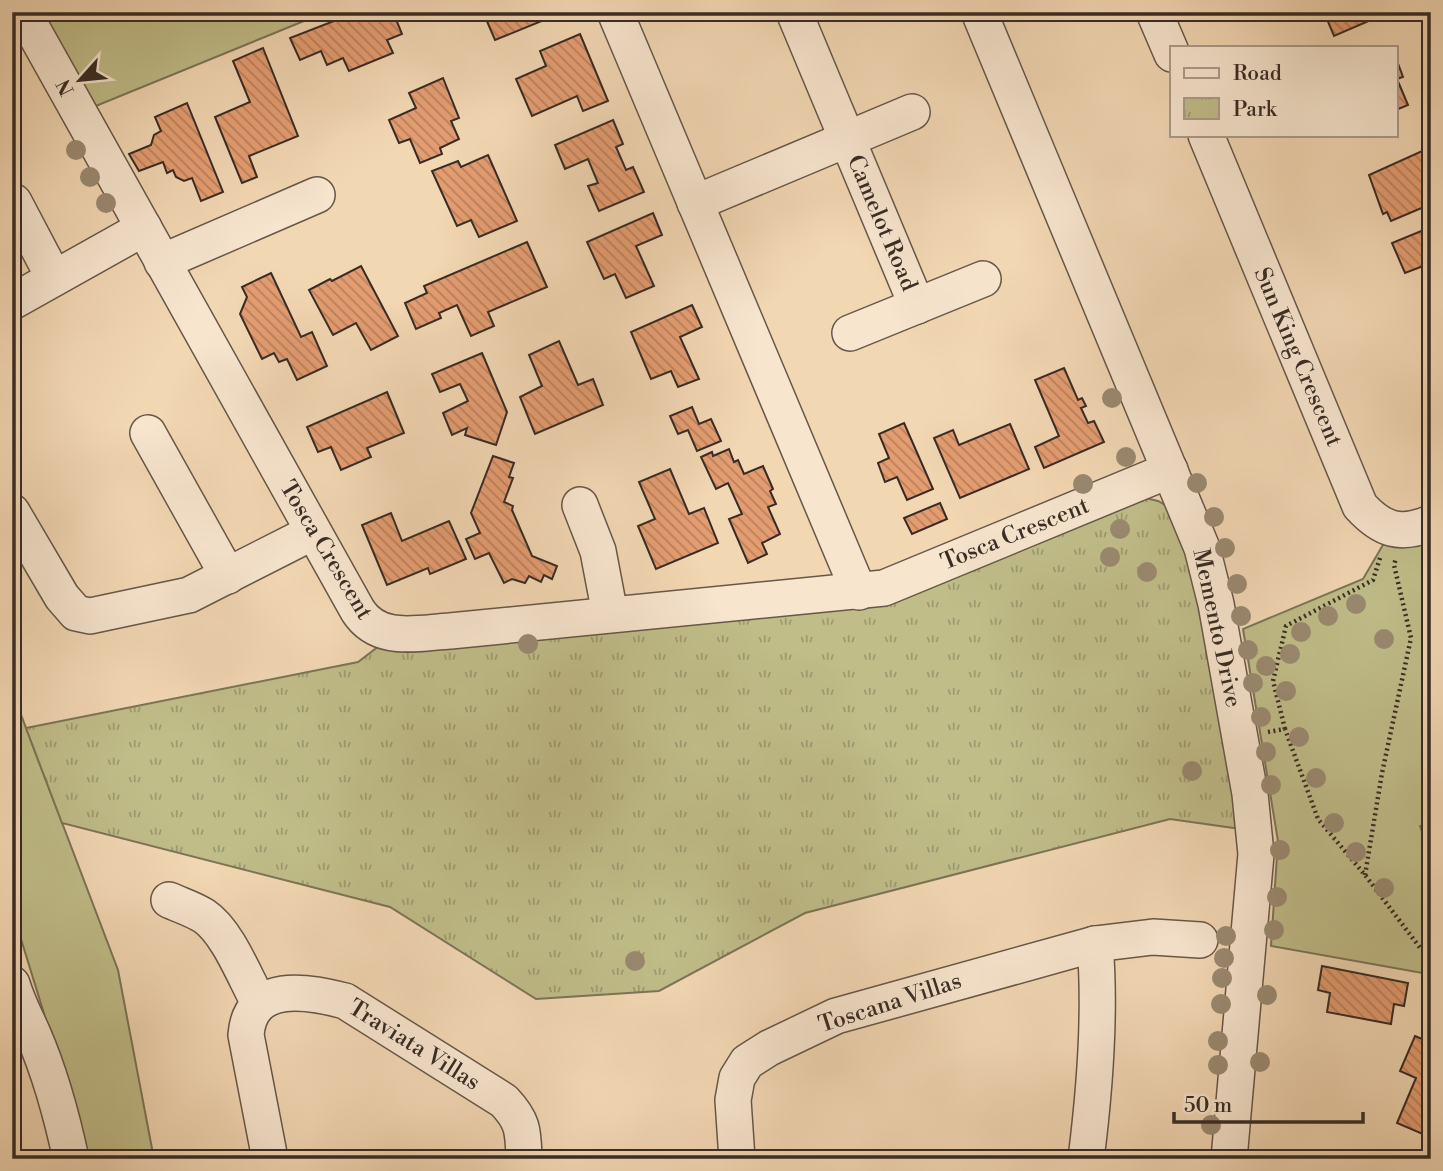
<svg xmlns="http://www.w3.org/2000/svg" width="1443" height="1171" font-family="'Libre Bodoni',serif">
	<defs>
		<pattern id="park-tufts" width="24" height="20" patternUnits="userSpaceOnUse" patternTransform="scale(1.75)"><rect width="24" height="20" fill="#c0bd89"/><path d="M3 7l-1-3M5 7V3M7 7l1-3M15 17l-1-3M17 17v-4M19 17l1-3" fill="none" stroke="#9d9a70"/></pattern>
		<pattern id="building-back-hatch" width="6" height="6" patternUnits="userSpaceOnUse" patternTransform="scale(1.75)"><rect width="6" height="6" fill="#e49d71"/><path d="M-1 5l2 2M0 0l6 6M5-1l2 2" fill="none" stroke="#ba805d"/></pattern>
	</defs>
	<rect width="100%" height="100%" fill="#f2d7b3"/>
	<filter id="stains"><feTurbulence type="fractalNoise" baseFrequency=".00286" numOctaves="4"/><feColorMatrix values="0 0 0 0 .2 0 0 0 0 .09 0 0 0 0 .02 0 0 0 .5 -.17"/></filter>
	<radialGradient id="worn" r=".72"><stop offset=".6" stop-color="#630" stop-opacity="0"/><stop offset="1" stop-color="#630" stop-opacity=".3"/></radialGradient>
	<g fill="#c0bd89" stroke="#7c7457" stroke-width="2">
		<polygon points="37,12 326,12 91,108"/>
		<polygon points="1431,535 1431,822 1420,826 1431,856 1431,972 1428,974 1271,946 1278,841 1243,629 1363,579 1387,538"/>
		<polygon points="12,691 118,970 154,1159 89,1159 12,910"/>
	</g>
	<polygon fill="url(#park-tufts)" stroke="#7c7457" stroke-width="2" points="1141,497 1158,501 1167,506 1191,559 1241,829 1170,819 805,913 659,991 536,999 390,907 62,823 26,728 358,662 383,643 859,603"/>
	<g fill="url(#building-back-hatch)" stroke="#372c25" stroke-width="2">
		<polygon points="357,12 393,12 402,34 387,40 393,53 349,71 343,58 327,65 321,51 300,60 290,38"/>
		<polygon points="483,12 552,12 554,16 495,40"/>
		<polygon points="1324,12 1387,12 1387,13 1334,36"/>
		<polygon points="580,34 608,101 583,111 577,96 532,116 516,79 546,66 540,51"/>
		<polygon points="263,48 298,136 249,156 257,177 242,183 215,117 250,102 233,61"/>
		<polygon points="1396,58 1403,77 1397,79 1408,105 1396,110"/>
		<polygon points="443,78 459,118 451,121 459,139 440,148 442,154 420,163 410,139 399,143 389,120 416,108 409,93"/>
		<polygon points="187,103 223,192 201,201 192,178 184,181 176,177 173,170 167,173 163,162 139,171 129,154 151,145 154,135 161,131 155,117"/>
		<polygon points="613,120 623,144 616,147 626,170 633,167 644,192 599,211 588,186 598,183 588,159 565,169 555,145"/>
		<polygon points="1431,147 1431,204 1391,221 1387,212 1383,214 1369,175"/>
		<polygon points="488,155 517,221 479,237 471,220 457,226 432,171 458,161 461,167"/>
		<polygon points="653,213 662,235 636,246 654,286 626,298 615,274 604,279 587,242"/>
		<polygon points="1431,227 1431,263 1405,273 1392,243"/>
		<polygon points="527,242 547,287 488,312 494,326 471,336 457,305 439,313 441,318 416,329 405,303 427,293 424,286"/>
		<polygon points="361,266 398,336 371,350 356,323 333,335 309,290 330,279 332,281"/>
		<polygon points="271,273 301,337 312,332 327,366 297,380 287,359 279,362 274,353 262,359 240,314 247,297 242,287"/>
		<polygon points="692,305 702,327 680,337 699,379 678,387 671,371 651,379 631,332"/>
		<polygon points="559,341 578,385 593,379 603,405 535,434 520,397 542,386 529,355"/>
		<polygon points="482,353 507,412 496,445 465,435 467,428 452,435 443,413 468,401 460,384 440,392 432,374"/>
		<polygon points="1064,368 1078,400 1082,398 1086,406 1081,408 1088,423 1094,421 1104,442 1044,468 1035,447 1059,436 1035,380"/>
		<polygon points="387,392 404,433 367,448 371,457 341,470 331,447 318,452 307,427"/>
		<polygon points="692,407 699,424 711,419 721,441 697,451 688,430 678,434 670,416"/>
		<polygon points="904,423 933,489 907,500 897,477 885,482 878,463 889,458 879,434"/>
		<polygon points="1010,424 1029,469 960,498 934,438 953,430 959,445"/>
		<polygon points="729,449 734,462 738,460 744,474 763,466 773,489 770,491 776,504 768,507 780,534 762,543 767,554 748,563 729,519 742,514 728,483 716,489 701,457 712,452 713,456"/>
		<polygon points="493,456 514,463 509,477 513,478 504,502 513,506 512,510 532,556 557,566 552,579 544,575 541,582 529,576 525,583 512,579 504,583 489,553 475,559 466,539 480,533 471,513"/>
		<polygon points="670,469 689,514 704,508 718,543 656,569 638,526 655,519 639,482"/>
		<polygon points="940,503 947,519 912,534 904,518"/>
		<polygon points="391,513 402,541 449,521 466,559 430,574 428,568 387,585 362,525"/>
		<polygon points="1322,966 1408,983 1404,1006 1394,1004 1391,1024 1327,1012 1330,993 1318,990"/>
		<polygon points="1415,1036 1429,1042 1431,1038 1431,1121 1425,1135 1397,1123 1416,1078 1400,1071"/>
	</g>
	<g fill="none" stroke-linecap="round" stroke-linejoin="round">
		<defs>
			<g id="minor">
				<path d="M23,12l335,599c21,32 58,22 92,20l434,-43 286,-118"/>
				<polyline points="615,12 859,592"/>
				<polyline points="794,12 917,306"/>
				<polyline points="979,12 1202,548 1216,604 1250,794 1256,854 1229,1159"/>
				<polyline points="1154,12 1172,54"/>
				<path d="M1206,135l154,371c22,24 40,30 71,17"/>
				<polyline points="14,202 54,278"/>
				<polyline points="695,203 912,112"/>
				<polyline points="162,262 317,195"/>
				<polyline points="12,302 144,228"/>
				<polyline points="850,333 983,279"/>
				<polyline points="148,433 228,576"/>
				<polyline points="580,505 598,551 610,614"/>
				<polyline points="12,512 62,597 76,613 90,616 189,595 313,532"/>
				<path d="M169,900c11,5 24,9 35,16 24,16 41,62 55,87"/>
				<path d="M12,984c6,20 13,32 21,50 17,39 29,83 38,125"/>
				<path d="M270,1159l-24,-124c4,-54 61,-44 99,-34l159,100c20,21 19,31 20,58"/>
				<polyline points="737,1159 733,1100 737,1078 747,1062 769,1048 836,1016 1095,944 1153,937 1200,940"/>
				<path d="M1086,1159c9,-71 15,-144 9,-215"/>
			</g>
		</defs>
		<use href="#minor" stroke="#665748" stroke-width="38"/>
		<g stroke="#372c25" stroke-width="4.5" stroke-dasharray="2 3.5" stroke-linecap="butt">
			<polyline points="1285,729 1273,681 1286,626 1373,580 1381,555"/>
			<polyline points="1268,732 1285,729 1318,819 1365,875 1421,949 1431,954"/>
			<polyline points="1365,875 1382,773 1411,638 1394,565 1396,558"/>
		</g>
		<use href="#minor" stroke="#f7e5ce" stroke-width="35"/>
	</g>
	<g fill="#9a8970">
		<circle cx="76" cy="150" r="10"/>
		<circle cx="90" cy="177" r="10"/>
		<circle cx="106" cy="203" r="10"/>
		<circle cx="1112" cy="398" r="10"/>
		<circle cx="1126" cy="457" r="10"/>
		<circle cx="1197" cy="483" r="10"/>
		<circle cx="1083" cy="484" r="10"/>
		<circle cx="1214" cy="517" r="10"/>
		<circle cx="1120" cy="529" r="10"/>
		<circle cx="1225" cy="548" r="10"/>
		<circle cx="1110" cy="557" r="10"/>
		<circle cx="1147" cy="572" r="10"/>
		<circle cx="1237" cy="584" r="10"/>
		<circle cx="1356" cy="604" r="10"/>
		<circle cx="1241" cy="616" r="10"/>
		<circle cx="1328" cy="616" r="10"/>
		<circle cx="1301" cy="632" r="10"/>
		<circle cx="1384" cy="639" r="10"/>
		<circle cx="528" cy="644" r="10"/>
		<circle cx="1248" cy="650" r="10"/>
		<circle cx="1290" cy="654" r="10"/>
		<circle cx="1266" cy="666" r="10"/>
		<circle cx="1253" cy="683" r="10"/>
		<circle cx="1286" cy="691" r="10"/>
		<circle cx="1261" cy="717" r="10"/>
		<circle cx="1299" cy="737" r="10"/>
		<circle cx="1266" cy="752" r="10"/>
		<circle cx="1192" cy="771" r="10"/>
		<circle cx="1316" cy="778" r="10"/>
		<circle cx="1271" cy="785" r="10"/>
		<circle cx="1334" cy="823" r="10"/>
		<circle cx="1280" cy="850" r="10"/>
		<circle cx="1356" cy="852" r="10"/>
		<circle cx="1384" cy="888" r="10"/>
		<circle cx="1277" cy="897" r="10"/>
		<circle cx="1274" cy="930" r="10"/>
		<circle cx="1226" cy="936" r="10"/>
		<circle cx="1224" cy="958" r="10"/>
		<circle cx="635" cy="961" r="10"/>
		<circle cx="1222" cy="978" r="10"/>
		<circle cx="1267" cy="995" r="10"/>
		<circle cx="1221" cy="1004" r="10"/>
		<circle cx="1218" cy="1041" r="10"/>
		<circle cx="1260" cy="1062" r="10"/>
		<circle cx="1218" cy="1065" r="10"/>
		<circle cx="1211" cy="1125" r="10"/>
	</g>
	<g text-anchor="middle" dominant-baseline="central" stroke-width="5" stroke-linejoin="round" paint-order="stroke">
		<g font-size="23" fill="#372c25" stroke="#f7e5ce">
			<text transform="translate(882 223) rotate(67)">Camelot Road</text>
			<text transform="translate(1298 357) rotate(67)">Sun King Crescent</text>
			<text transform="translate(1015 534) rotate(-22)">Tosca Crescent</text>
			<text transform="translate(326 550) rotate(59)">Tosca Crescent</text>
			<text transform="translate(1217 628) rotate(78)">Memento Drive</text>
			<text transform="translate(890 1003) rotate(-18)">Toscana Villas</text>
			<text transform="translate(414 1045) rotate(32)">Traviata Villas</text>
		</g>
	</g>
	<rect width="1443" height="1171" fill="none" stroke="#f2d7b3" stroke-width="42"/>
	<rect x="14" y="14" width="1415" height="1143" fill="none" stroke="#372c25" stroke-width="3.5"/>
	<rect x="21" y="21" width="1401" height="1129" fill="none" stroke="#372c25" stroke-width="2"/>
	<rect x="1170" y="46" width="228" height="91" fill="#f7e5ce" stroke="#aa9b8a" stroke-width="2"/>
	<rect x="1184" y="68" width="35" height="10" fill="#f7e5ce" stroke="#aa9b8a" stroke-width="2"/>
	<text x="1233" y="80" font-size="21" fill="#372c25">Road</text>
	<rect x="1184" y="98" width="35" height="21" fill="url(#park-tufts)" stroke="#aa9b8a" stroke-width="2"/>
	<text x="1233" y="116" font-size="21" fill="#372c25">Park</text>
	<g transform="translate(80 80) rotate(243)" stroke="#f7e5ce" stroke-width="5" paint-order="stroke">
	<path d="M0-5L12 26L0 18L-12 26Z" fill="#372c25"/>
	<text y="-10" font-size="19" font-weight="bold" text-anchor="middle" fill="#372c25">N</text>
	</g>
	<path d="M1174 1112v10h189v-10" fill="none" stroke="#372c25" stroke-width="3.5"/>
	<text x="1184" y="1112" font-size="21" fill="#372c25" stroke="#f7e5ce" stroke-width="5" paint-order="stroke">50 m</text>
	<rect width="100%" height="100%" filter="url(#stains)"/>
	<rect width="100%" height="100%" fill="url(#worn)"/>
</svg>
